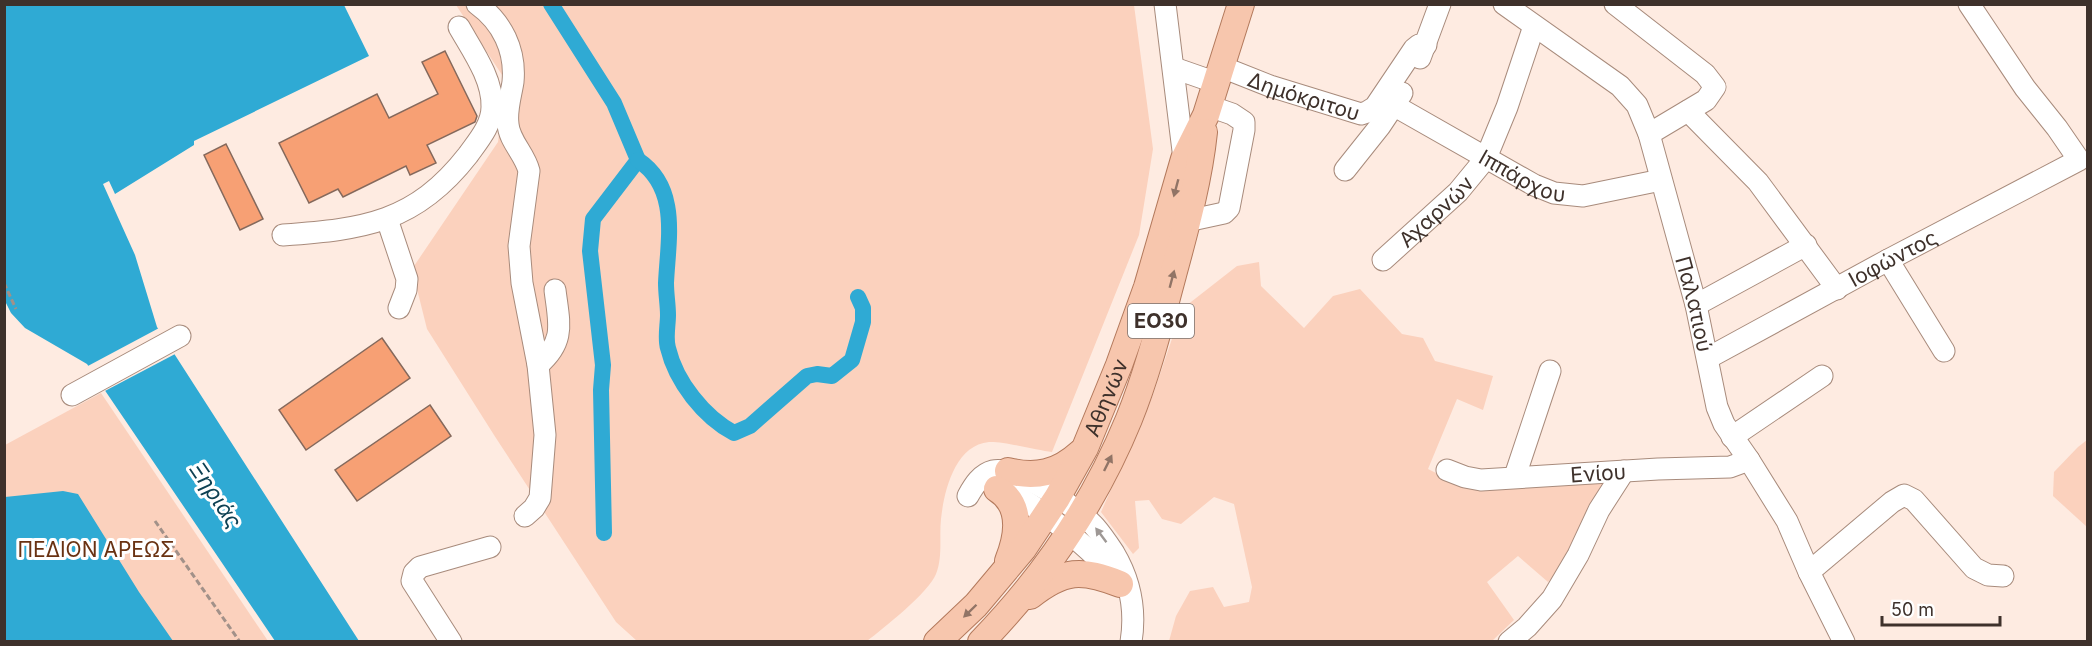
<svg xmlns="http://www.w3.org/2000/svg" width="2092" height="646" font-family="Inter,sans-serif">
	<rect width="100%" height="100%" fill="#feebe1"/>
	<g fill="#fbd1bd">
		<path d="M456,5h678l19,144 -14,86 -87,217c-15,-2 -50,-11 -63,-10 -34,3 -45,49 -48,77 -2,18 2,37 -5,55 -7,18 -52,54 -69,67h-230l-21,-19 -122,-187 -67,-106 -15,-60 86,-127 8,-61z"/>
		<polygon points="1259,262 1261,286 1304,328 1333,296 1360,289 1402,334 1423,338 1435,361 1493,376 1483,410 1457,399 1428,469 1468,489 1525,481 1608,478 1559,570 1548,582 1518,556 1487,582 1514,620 1492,641 1169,641 1176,616 1190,591 1213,587 1224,607 1249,602 1252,587 1234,504 1214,497 1181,524 1162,519 1149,500 1135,501 1139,548 1133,554 1101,512 1153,395 1182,309 1237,266"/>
		<polygon points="101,393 268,641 5,642 5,445"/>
		<polygon points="2087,440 2087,527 2053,496 2054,472 2078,447"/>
	</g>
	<g fill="#2faad4">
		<polygon points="4,5 344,5 369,56 194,141 194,145 115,194 109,181 103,184 135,255 157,327 359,641 275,641 87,364 25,328 11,313 4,299"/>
		<polygon points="63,491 78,494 139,592 173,641 5,641 5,497"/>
	</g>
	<polygon fill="#feebe1" points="161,327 177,353 103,392 86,367"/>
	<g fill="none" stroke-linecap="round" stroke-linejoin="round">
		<g stroke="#2faad4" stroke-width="16">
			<polyline points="551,4 614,103 638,160 593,219 590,251 603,365 601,390 604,533"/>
			<path d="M638,160c42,28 30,80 28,123 0,11 2,22 2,32 0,10 -3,23 0,33 8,34 36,69 66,85l16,-7 57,-50 10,-2 15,2 20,-16 11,-38v-14l-5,-11"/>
		</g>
	</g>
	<g fill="#f7a074" stroke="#85695c" stroke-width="1.5">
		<polygon points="445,51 477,116 475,122 427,145 436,163 410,175 406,166 343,197 338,189 309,203 279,143 377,94 389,118 438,94 422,62"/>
		<polygon points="226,144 263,219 240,230 204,155"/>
		<polygon points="382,338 410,378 306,450 279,410"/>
		<polygon points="430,405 451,436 357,501 335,470"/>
	</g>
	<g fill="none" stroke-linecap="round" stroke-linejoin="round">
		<defs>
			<g id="minor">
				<path d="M477,4c25,18 39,46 36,78 -2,13 -7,28 -5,42 1,17 17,30 21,47l-10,75 3,37 16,82 7,70 -5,63 -6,10 -9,8"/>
				<polyline points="1165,4 1184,159 1190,160"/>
				<path id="s1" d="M1504,4l116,82 17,19 12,29 47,171 21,102 7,17 25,36 38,61 22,51 35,70"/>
				<polyline points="1615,4 1705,74 1715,87 1706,100 1649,134"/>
				<polyline points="1420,58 1440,4"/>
				<path id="s2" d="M1222,67l48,19 91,28 6,-2 8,-5 39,-58 5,-4h7"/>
				<polyline points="1174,68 1217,83"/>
				<path id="s3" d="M1395,106l139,79 20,8 29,3 78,-16"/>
				<polyline points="1688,111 1758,182 1837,289"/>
				<polyline points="1345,170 1380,126 1402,93"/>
				<polyline points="387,219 407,279 406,290 399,308"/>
				<polyline points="1187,221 1224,213 1229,208 1244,130 1244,122 1232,114 1209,106"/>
				<path d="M283,235c81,-6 132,-12 185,-80 10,-14 24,-30 24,-48 1,-28 -20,-57 -33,-80"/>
				<path id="s4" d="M1383,260l75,-68 28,-34 21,-51 27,-81"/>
				<polyline points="1888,260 1944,351"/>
				<polyline points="1696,305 1806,245"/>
				<path id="s5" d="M1708,358l180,-98 191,-100 -22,-32 -32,-40 -56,-84"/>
				<path d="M538,365c28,-24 21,-42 17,-75"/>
				<polyline points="72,395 180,336"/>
				<polyline points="1732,437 1822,376"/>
				<path id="s6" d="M1447,470l18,7 16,3 177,-11 72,-2 19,-7"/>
				<polyline points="1515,476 1550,371"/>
				<path d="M1000,489c32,9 98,66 118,92"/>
				<path d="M968,496c6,-11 13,-22 25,-25 24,-6 86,38 102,56 7,8 13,17 19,26 16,27 22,58 17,89"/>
				<polyline points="1809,572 1892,502 1904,495 1914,500 1974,568 1988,575 2003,576"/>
				<polyline points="451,642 412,581 414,573 420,567 490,547"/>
				<polyline points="1509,642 1527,627 1552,599 1578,555 1599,510 1624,471"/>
			</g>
			<g id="major">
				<path d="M1008,471c28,7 50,2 72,-18"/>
				<path d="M997,489c26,16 21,47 11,72"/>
				<path d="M1030,596c34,-27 52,-27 90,-12"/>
				<path id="s7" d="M937,642l39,-37 47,-56 34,-51 28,-50 34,-83 28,-78 37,-128 22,-44 35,-111"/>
				<path d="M981,642c63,-65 114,-140 148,-223 19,-47 31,-96 44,-144 13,-48 26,-95 31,-143"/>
			</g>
		</defs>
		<use href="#minor" stroke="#a88b7c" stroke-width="23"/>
		<use href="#major" stroke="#b3795c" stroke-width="28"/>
		<g stroke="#a29189" stroke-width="3" stroke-dasharray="6 3" stroke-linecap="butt">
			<polyline points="4,283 16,309"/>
			<polyline points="155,521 240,642"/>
		</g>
		<use href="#minor" stroke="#fff" stroke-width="21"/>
		<use href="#major" stroke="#f7c6ad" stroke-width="26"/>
	</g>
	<defs><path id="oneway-solid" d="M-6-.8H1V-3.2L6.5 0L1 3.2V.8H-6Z" transform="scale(1.5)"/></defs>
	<g fill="#917466">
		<use href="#oneway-solid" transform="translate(1176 188) rotate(105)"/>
		<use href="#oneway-solid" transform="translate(1172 279) rotate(-75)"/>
		<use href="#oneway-solid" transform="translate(1108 463) rotate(-64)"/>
		<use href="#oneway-solid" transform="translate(970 611) rotate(136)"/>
	</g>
	<use fill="#9e9895" href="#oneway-solid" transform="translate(1101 535) rotate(-127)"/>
	<g text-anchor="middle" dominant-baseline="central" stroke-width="6" stroke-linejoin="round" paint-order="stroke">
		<rect fill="#fff" stroke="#786f6b" stroke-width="1.5" x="1128" y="304" width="66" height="34" rx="4.5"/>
		<g font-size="20" font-weight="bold" fill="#3e312b">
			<text x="1161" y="321">ΕΟ30</text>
		</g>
		<g font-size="21" fill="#3e312b" stroke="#fff">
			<text stroke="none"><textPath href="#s2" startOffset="87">Δημόκριτου</textPath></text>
			<text stroke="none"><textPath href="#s3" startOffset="146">Ιππάρχου</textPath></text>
			<text stroke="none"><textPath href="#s4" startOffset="72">Αχαρνών</textPath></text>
			<text stroke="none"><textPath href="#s5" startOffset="210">Ιοφώντος</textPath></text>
			<text stroke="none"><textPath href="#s1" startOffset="375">Παλατιού</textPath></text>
			<text stroke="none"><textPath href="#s7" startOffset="300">Αθηνών</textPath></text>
			<text stroke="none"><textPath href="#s6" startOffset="153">Ενίου</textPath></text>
		</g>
		<g font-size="21" fill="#693212" stroke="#fff">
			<text x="96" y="549">ΠΕΔΙΟΝ ΑΡΕΩΣ</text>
		</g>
		<g font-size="22" font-style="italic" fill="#0e4153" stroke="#fff">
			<text transform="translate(216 495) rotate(56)">Ξηριάς</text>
		</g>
	</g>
	<rect width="2092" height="646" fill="none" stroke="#3e312b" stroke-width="12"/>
	<path d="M1882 616v9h118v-9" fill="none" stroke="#3e312b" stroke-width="3"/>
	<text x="1891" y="616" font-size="18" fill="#3e312b" stroke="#ffffff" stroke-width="4.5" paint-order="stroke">50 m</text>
</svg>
